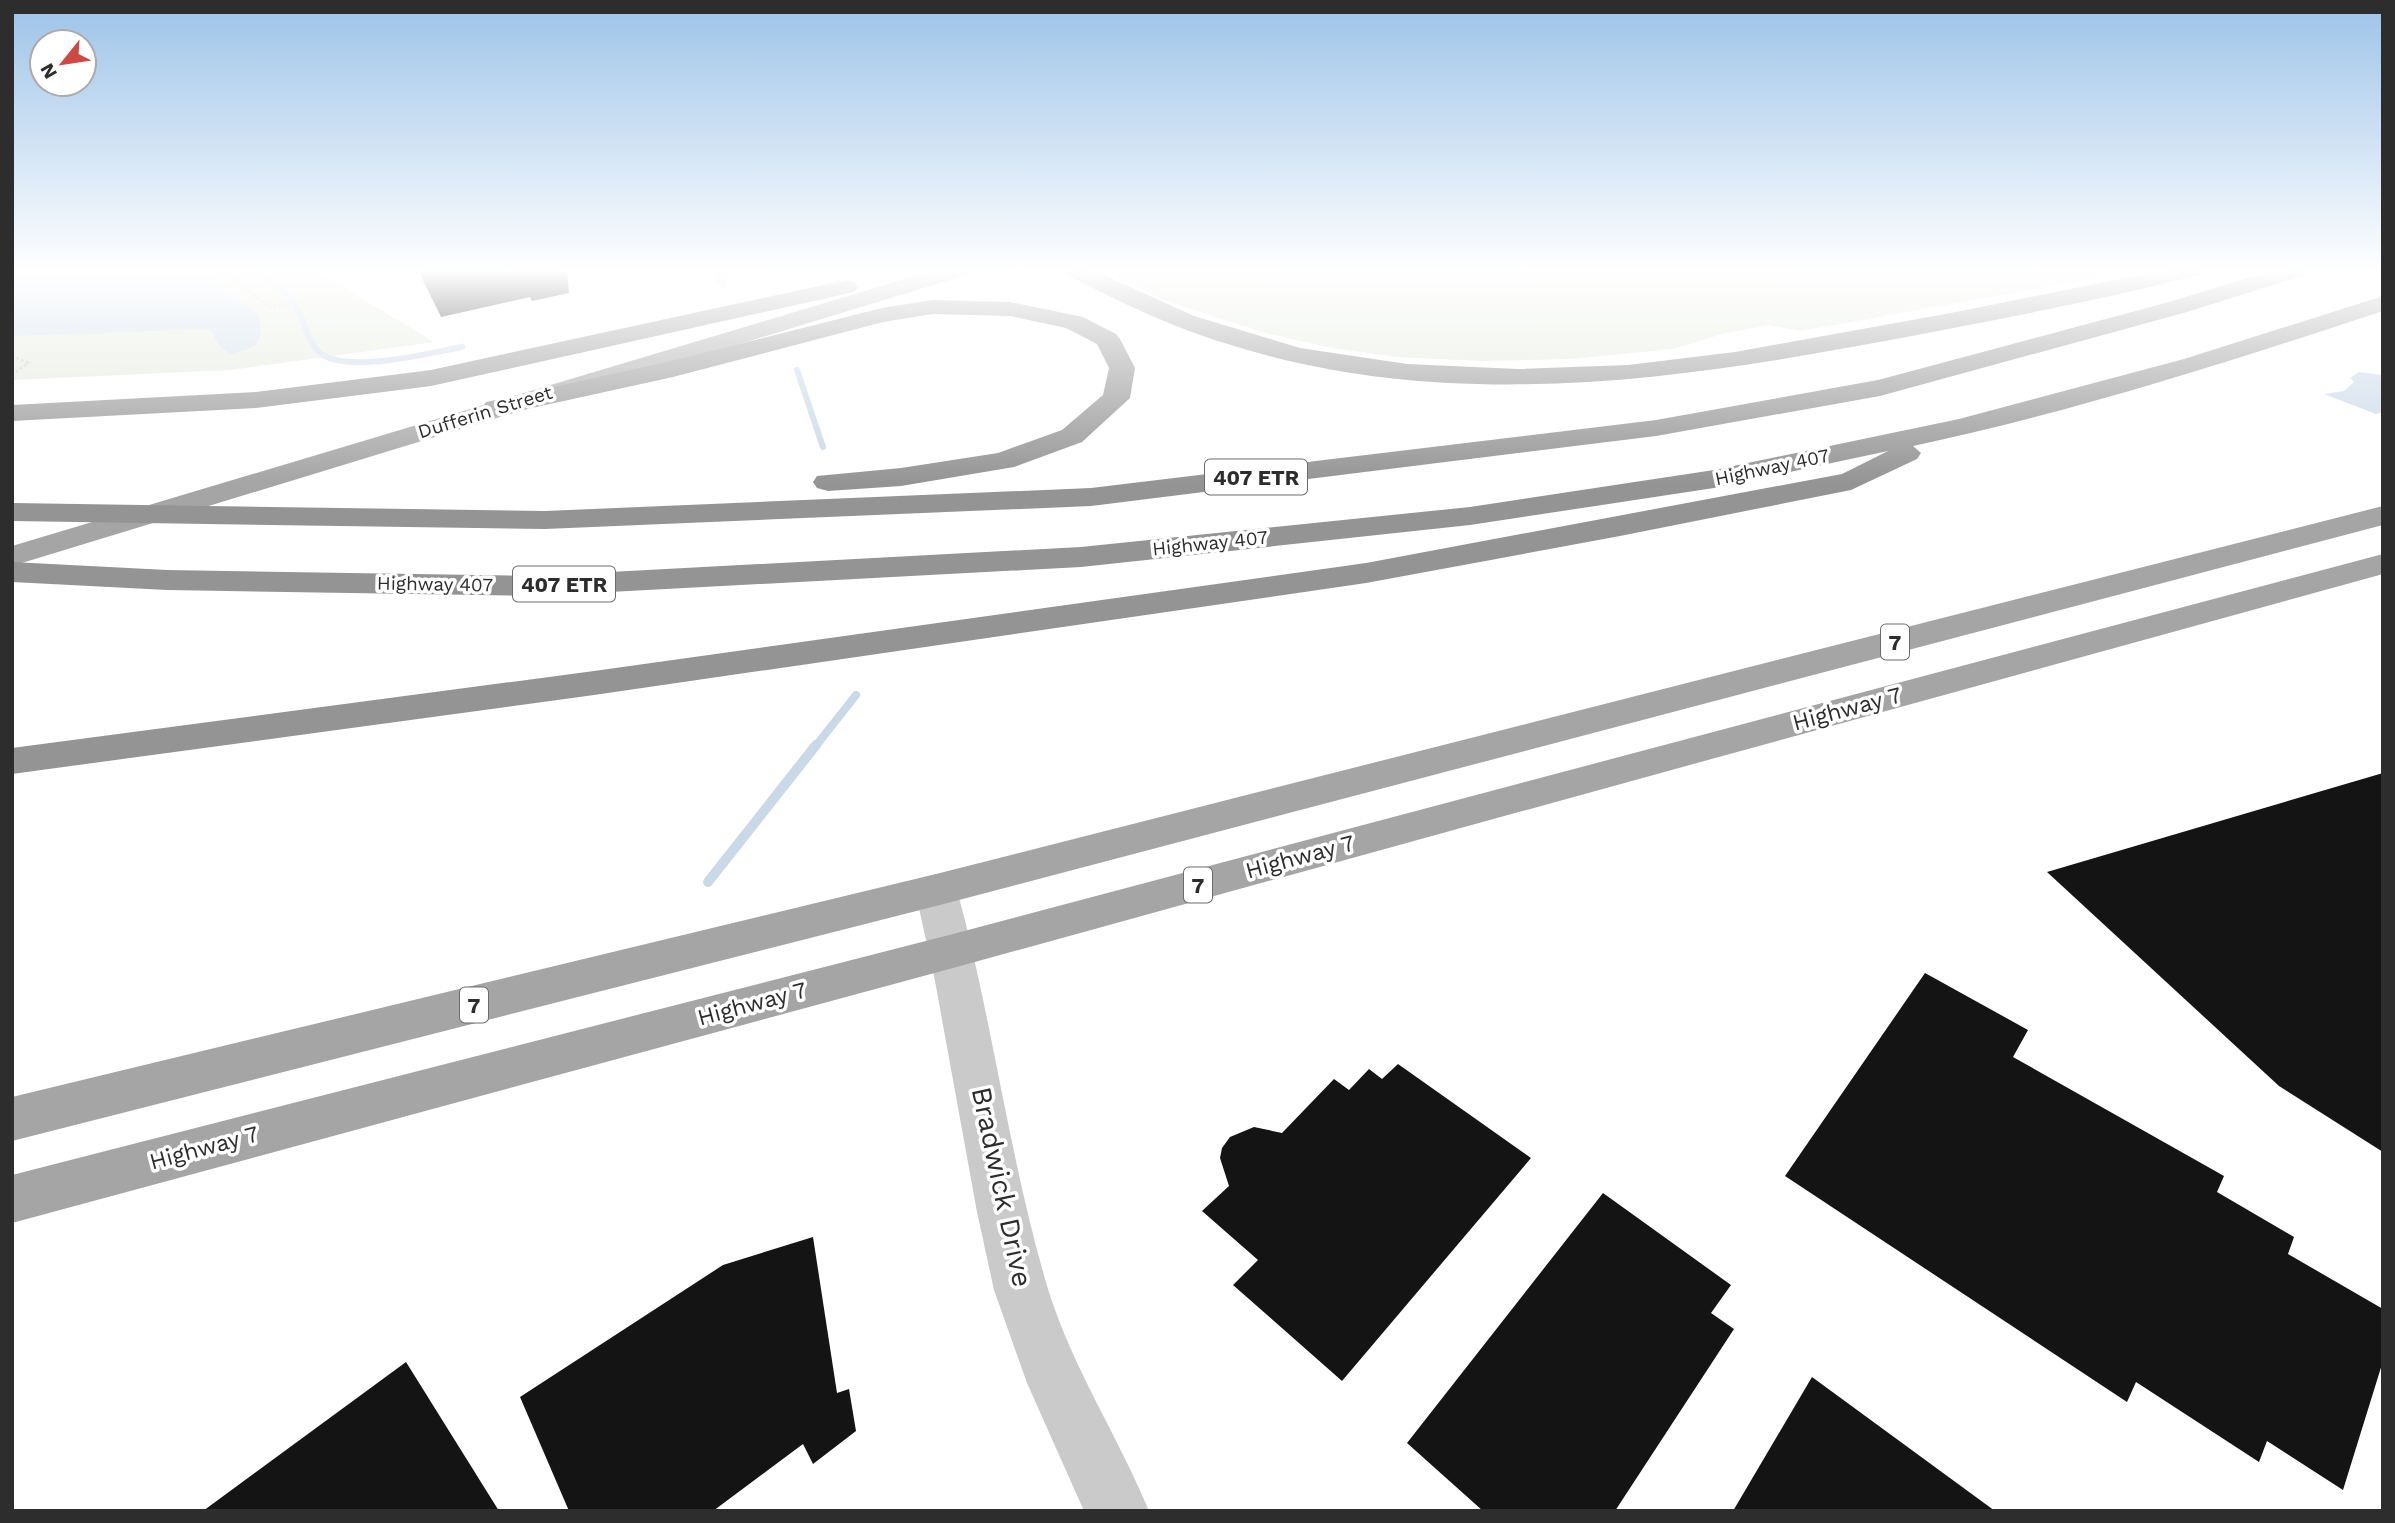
<svg xmlns="http://www.w3.org/2000/svg" width="2395" height="1523" font-family="'Work Sans',sans-serif">
	<rect width="100%" height="100%" fill="#fff"/>
	<g fill="#e2e9dc">
		<polygon points="12,270 315,270 434,342 230,370 12,380"/>
		<polygon points="1104,270 2128,270 2086,280 1800,331 1769,325 1722,334 1673,349 1570,359 1482,361 1397,357 1332,348 1265,333 1161,299"/>
	</g>
	<g fill="#cad9e7">
		<path d="M12,270h187l36,29 23,15c7,30 1,32 -27,40l-12,-8 -8,-16 -7,-1 -192,7z"/>
		<polygon points="2359,372 2383,375 2383,412 2376,414 2324,394 2344,391 2354,382 2350,378"/>
	</g>
	<g fill="none" stroke-linecap="round" stroke-linejoin="round">
		<g stroke="#cad9e7" stroke-width="6">
			<path d="M252,270c16,11 36,20 45,38 8,13 10,33 22,44 26,23 110,1 143,-5"/>
			<polyline points="723,284 716,276 734,271"/>
			<polyline points="797,370 823,447"/>
		</g>
		<polyline stroke="#cad9e7" stroke-width="8" points="815,747 856,695"/>
		<polyline stroke="#cad9e7" stroke-width="10" points="708,882 816,745"/>
	</g>
	<g fill="#141414">
		<polygon points="418,270 567,270 569,293 532,301 530,297 441,317"/>
		<polygon points="2383,773 2383,1152 2279,1086 2047,872"/>
		<polygon points="1925,973 2028,1030 2013,1057 2224,1176 2217,1192 2294,1237 2288,1254 2383,1309 2383,1361 2343,1490 2267,1441 2259,1462 2136,1382 2127,1402 1785,1176"/>
		<polygon points="1398,1064 1531,1158 1342,1381 1233,1285 1258,1260 1202,1211 1229,1186 1220,1158 1222,1148 1230,1137 1254,1127 1282,1133 1334,1079 1349,1090 1369,1069 1382,1079"/>
		<polygon points="1603,1193 1731,1285 1711,1313 1734,1329 1615,1511 1483,1511 1407,1443"/>
		<polygon points="813,1237 837,1393 849,1389 856,1431 813,1464 803,1444 713,1511 569,1511 520,1397 723,1265"/>
		<polygon points="406,1362 499,1511 203,1511"/>
		<polygon points="1812,1377 1995,1511 1733,1511"/>
	</g>
	<g fill="none" stroke-linecap="round" stroke-linejoin="round">
		<g stroke="#cacaca" stroke-width="2.5" stroke-dasharray="2.5 2.5" stroke-linecap="butt">
			<polyline points="221,270 270,307 294,302"/>
			<polyline points="12,356 28,363 12,375"/>
		</g>
		<path fill="#cacaca" fill-rule="evenodd" d="M936,874l15,5 6,11c36,132 52,268 91,399 24,78 70,147 101,222h-65l-57,-128 -33,-93 -17,-78 -42,-231 -20,-91 6,-11z"/>
		<g fill="#a5a5a5" fill-rule="evenodd">
			<polygon points="935,270 970,270 966,275 12,566 12,546"/>
			<polygon points="2383,506 2383,525 936,906 12,1141 12,1097 936,874"/>
			<polygon points="2383,554 2383,574 953,968 12,1223 12,1175 953,934"/>
		</g>
		<g fill="#949494" fill-rule="evenodd">
			<path d="M1064,270h29l101,46 106,32 107,16 111,5 110,-4 107,-13 221,-40 208,-42h40l-4,5c-113,28 -228,50 -343,71 -206,38 -419,63 -623,0 -58,-17 -113,-43 -166,-71z"/>
			<polygon points="2274,270 2309,270 2305,275 2187,312 1880,396 1656,436 1091,506 545,529 12,521 12,503 545,511 1091,488 1656,420 1878,380 2169,302"/>
			<polygon points="846,280 854,282 858,287 854,292 431,386 256,408 12,421 12,405 256,392 431,370"/>
			<path d="M2383,296v15c-155,51 -310,101 -470,135l8,7 -4,6 -66,31 -231,46 -254,47 -772,112 -582,79v-26l582,-77 772,-108 476,-89 46,-23 -174,37 -244,37 -389,42 -546,29 -368,-6 -155,-8v-20l155,8 368,6 546,-29 389,-40 244,-37 245,-51 225,-60z"/>
			<polygon points="933,300 1010,302 1083,317 1116,334 1120,339 1135,368 1130,398 1082,442 1014,467 901,486 828,491 817,488 813,482 817,476 901,468 998,453 1062,430 1103,395 1109,368 1097,344 1066,328 1010,316 933,314 883,322 673,377 496,416 486,414 482,408 486,402 496,400 671,361 882,308"/>
		</g>
	</g>
	<linearGradient id="sky" x2="0" y2="1"><stop stop-color="#9cc3e8"/><stop offset="0.56" stop-color="#fff"/><stop offset="1" stop-color="#fff" stop-opacity="0"/></linearGradient>
	<rect width="2395" height="483" fill="url(#sky)"/>
	<g text-anchor="middle" dominant-baseline="central" stroke-width="7" stroke-linejoin="round" paint-order="stroke">
		<g font-size="19" fill="#2d2d2d" stroke="#fff">
			<text transform="translate(485 412) rotate(-17)">Dufferin Street</text>
			<text transform="translate(1772 467) rotate(-12)">Highway 407</text>
			<text transform="translate(1210 543) rotate(-6)">Highway 407</text>
			<text transform="translate(435 584) rotate(1)">Highway 407</text>
		</g>
		<g fill="#fff" stroke="#6c6c6c" stroke-width="2">
			<rect x="1205" y="459.5" width="102" height="35" rx="5"/>
			<rect x="513" y="566.5" width="102" height="35" rx="5"/>
			<rect x="1881" y="624.5" width="28" height="35" rx="5"/>
			<rect x="1184" y="867.5" width="28" height="35" rx="5"/>
			<rect x="460" y="987.5" width="28" height="35" rx="5"/>
		</g>
		<g font-size="21" font-weight="bold" fill="#2d2d2d">
			<text x="1256" y="477">407 ETR</text>
			<text x="564" y="584">407 ETR</text>
			<text x="1895" y="642">7</text>
			<text x="1198" y="885">7</text>
			<text x="474" y="1005">7</text>
		</g>
		<g font-size="23" fill="#2d2d2d" stroke="#fff">
			<text transform="translate(1847 709) rotate(-15)">Highway 7</text>
			<text transform="translate(1300 857) rotate(-15)">Highway 7</text>
			<text transform="translate(752 1004) rotate(-15)">Highway 7</text>
			<text transform="translate(204 1148) rotate(-15)">Highway 7</text>
		</g>
		<g font-size="28" fill="#2d2d2d" stroke="#fff">
			<text transform="translate(1002 1187) rotate(78)">Bradwick Drive</text>
		</g>
	</g>
	<rect width="2395" height="1523" fill="none" stroke="#2d2d2d" stroke-width="28"/>
	<g transform="translate(63 63) rotate(240)"><circle r="33" fill="#ffffff" stroke="#ababab" stroke-width="2"/>
	<path d="M0-5L12 26L0 18L-12 26Z" fill="#d04843"/>
	<text y="-10" font-size="19" font-weight="bold" text-anchor="middle" fill="#2d2d2d">N</text>
	</g>
</svg>
